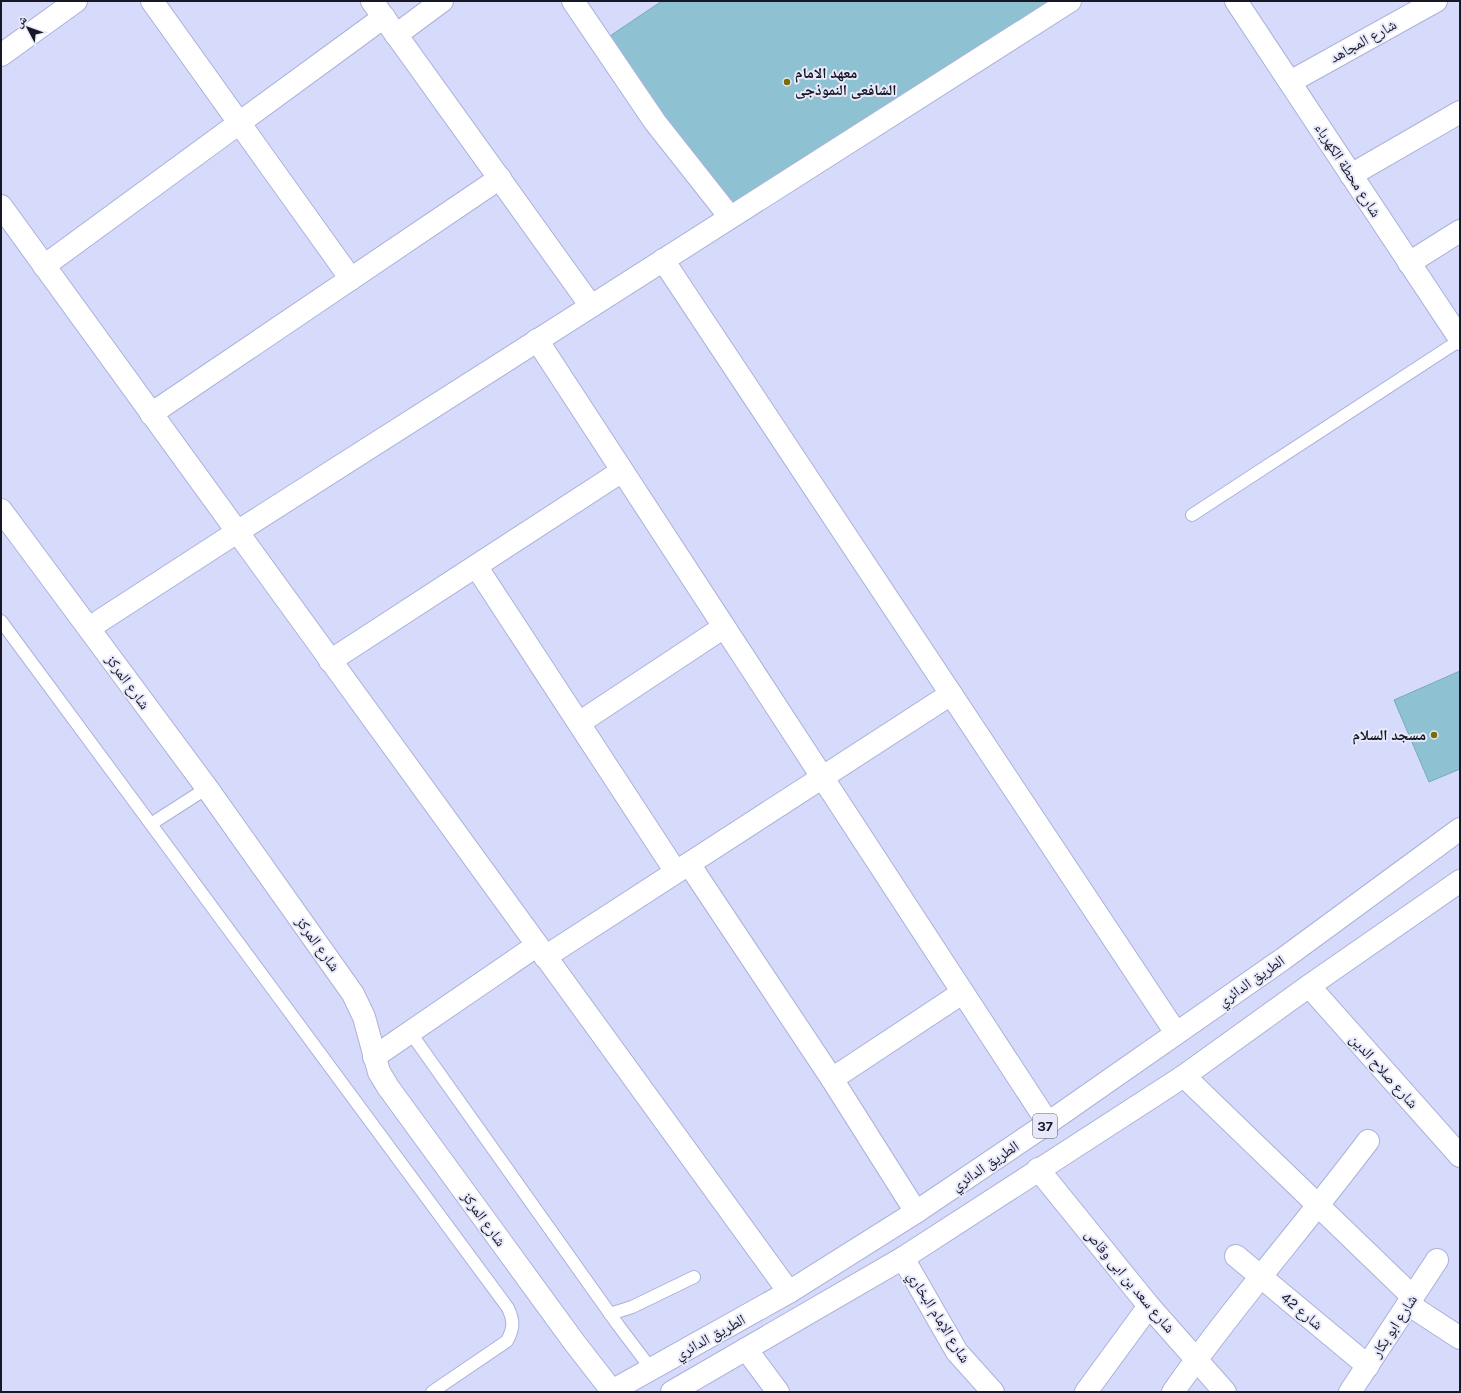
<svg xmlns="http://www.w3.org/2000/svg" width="1461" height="1393" font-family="Karla,'Noto Naskh Arabic',sans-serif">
	<rect width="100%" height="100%" fill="#d6dbfc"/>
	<g fill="#8ec2d2" stroke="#78abba">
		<polygon points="662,1 1066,1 727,230 601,42"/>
		<polygon points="1460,671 1460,769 1429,782 1394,700"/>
	</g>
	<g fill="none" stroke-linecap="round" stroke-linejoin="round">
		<defs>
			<g id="service">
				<polyline points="1192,515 1460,340"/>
				<path d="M1,621l507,687c6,13 6,20 -1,33l-75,51"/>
				<polyline points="151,824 207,788"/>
				<polyline points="410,1032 618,1325 652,1370"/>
				<polyline points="610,1314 632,1307 694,1277"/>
			</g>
			<g id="minor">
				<polyline points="152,1 351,279"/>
				<polyline points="372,1 591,306"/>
				<polyline points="573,1 655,122 730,217"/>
				<polyline points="1236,1 1460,339"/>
				<polyline points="396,35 442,1"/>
				<polyline points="1,55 76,1"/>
				<polyline points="1290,82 1436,1"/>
				<polyline points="1351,175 1460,112"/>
				<polyline points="1,206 789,1292"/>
				<polyline points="663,260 1176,1033"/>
				<polyline points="1409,263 1460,231"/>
				<polyline points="44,266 384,17"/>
				<polyline points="537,340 1048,1123"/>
				<polyline points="151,414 500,178"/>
				<polyline points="1,510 207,788 353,994 364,1017 379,1072 388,1087 574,1342 612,1391"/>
				<polyline points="476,566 676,872"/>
				<polyline points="89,628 237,532 1070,1"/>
				<polyline points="330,661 622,471"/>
				<polyline points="579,723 724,627"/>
				<polyline points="689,864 832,1079 916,1212"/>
				<polyline points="545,957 951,694"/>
				<polyline points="1309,986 1460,1156"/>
				<polyline points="374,1057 536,946"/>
				<polyline points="1184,1076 1413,1297"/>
				<polyline points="832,1079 962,993"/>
				<polyline points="1038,1169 1149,1306 1225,1392"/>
				<polyline points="1236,1256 1368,1366"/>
				<polyline points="903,1258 957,1352 993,1392"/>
				<polyline points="1408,1304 1460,1338"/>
				<polyline points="746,1349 778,1392"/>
				<polyline points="1086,1392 1149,1306"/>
				<path d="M1173,1392c61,-87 131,-166 195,-251"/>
				<polyline points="1350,1392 1437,1260"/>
			</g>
			<g id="primary">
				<polyline points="610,1392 789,1292 916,1212 1048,1123 1283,959 1460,829"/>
				<polyline points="672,1392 903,1258 1184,1076 1309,986 1460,881"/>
			</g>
		</defs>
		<use href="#service" stroke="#acb1da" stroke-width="14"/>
		<use href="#minor" stroke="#acb1da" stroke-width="24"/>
		<use href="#primary" stroke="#acb1da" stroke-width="24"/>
		<use href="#service" stroke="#fff" stroke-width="12"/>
		<use href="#minor" stroke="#fff" stroke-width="22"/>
		<use href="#primary" stroke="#fff" stroke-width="22"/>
	</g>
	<g fill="#7b6c05" stroke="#e7e9fa" stroke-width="1.5">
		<circle cx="787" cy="82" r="4"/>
		<circle cx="1434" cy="735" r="4"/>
	</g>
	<g text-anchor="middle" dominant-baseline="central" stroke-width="4" stroke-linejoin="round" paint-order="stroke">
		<rect fill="#e7e9fa" stroke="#555766" stroke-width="1" x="1033" y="1114" width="24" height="24" rx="3"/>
		<g font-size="14" font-weight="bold" fill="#161826">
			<text x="1045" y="1126">37</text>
		</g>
		<g font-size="15" fill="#161826" stroke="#e7e9fa">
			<text transform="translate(1363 41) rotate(-29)">شارع المجاهد</text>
			<text transform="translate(1348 170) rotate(57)">شارع محطة الكهرباء</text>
			<text transform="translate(128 682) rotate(54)">شارع المركز</text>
			<text transform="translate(318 944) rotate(54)">شارع المركز</text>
			<text transform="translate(1251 981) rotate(-35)">الطريق الدائري</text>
			<text transform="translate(1384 1071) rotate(48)">شارع صلاح الدين</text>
			<text transform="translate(985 1166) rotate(-34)">الطريق الدائري</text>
			<text transform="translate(484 1219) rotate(54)">شارع المركز</text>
			<text transform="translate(1130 1281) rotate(50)">شارع سعد بن ابى وقاص</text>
			<text transform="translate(1302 1311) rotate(40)">شارع 42</text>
			<text transform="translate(939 1317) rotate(58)">شارع الإمام البخاري</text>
			<text transform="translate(1394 1326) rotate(-57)">شارع ابو بكار</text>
			<text transform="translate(710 1337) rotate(-29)">الطريق الدائري</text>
		</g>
		<g font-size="15" font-weight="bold" fill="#161826" stroke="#e7e9fa" text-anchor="start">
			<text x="795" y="73">معهد الامام<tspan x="795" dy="17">الشافعى النموذجى</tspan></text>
			<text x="1426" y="735" text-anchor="end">مسجد السلام</text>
		</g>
	</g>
	<rect width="1461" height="1393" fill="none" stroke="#161826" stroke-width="4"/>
	<g transform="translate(28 28) rotate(311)" stroke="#e7e9fa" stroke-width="3" paint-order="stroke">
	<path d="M0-3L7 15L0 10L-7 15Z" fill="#161826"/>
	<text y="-6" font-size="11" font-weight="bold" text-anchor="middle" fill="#161826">ش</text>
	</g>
</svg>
